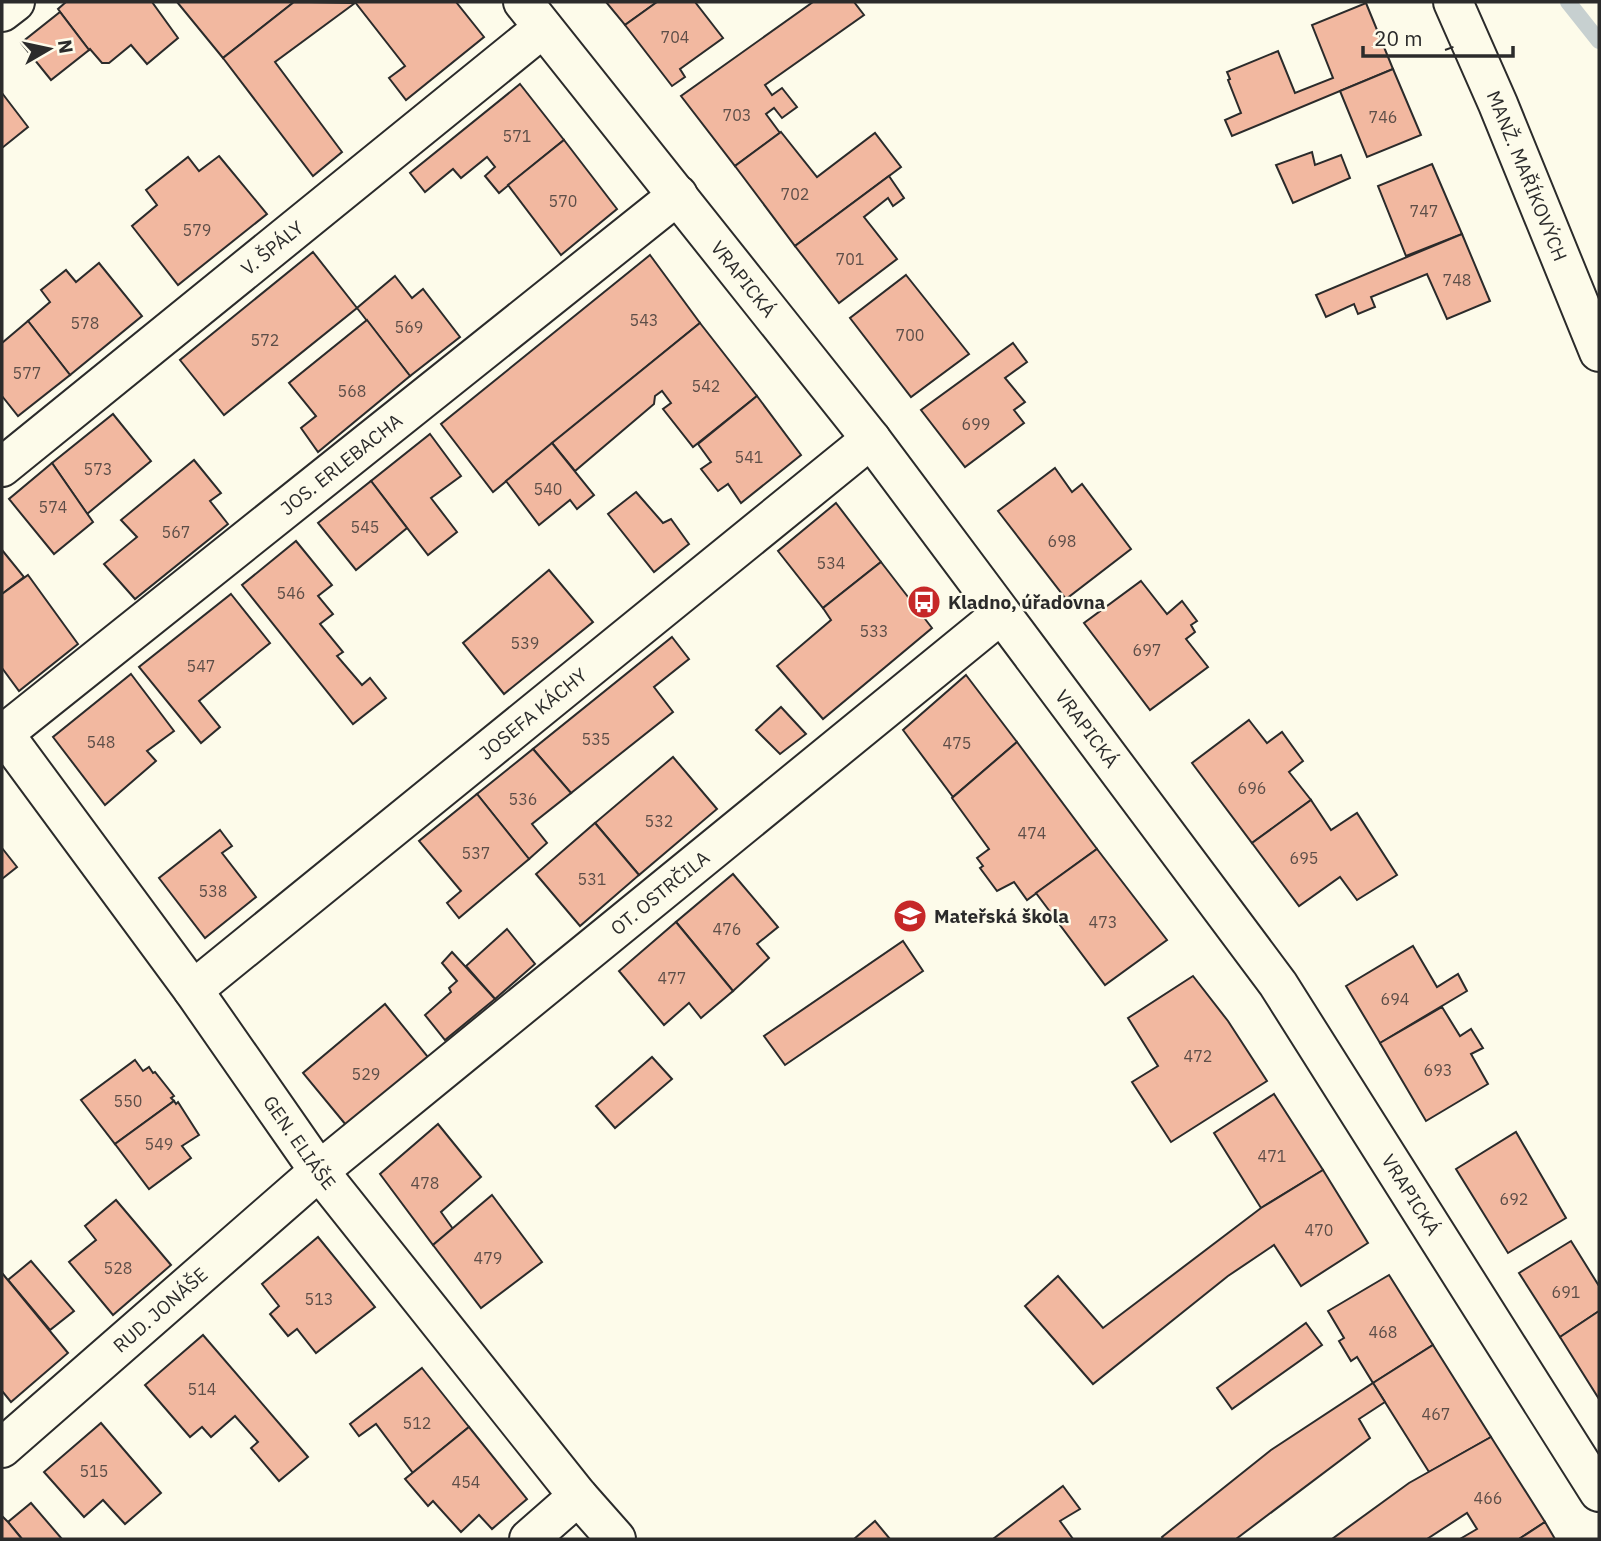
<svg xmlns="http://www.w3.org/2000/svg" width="1601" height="1541" font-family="'IBM Plex Sans',sans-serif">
	<rect width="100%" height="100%" fill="#fdfbea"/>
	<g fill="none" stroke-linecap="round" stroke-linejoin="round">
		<polyline stroke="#c7d0d0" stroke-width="16" points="1568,2 1599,41"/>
	</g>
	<g fill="#f2b8a0" stroke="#2b2b2b" stroke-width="2">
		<polygon points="66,2 152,2 178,38 147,64 131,45 109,63 102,63 90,49 89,50 58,9"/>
		<polygon points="177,2 294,2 223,58"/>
		<polygon points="294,2 355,3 275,62 342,152 313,176 223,58"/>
		<polygon points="355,2 456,2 484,37 406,100 389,78 405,66"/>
		<polygon points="606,2 657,2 625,25"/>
		<polygon points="657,2 695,2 723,38 680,69 685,77 672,86 625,25"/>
		<polygon points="813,2 854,2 864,15 765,85 772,95 782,88 797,107 782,118 774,108 766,114 780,133 735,166 681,96"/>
		<polygon points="1366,3 1393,69 1232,136 1225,120 1241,113 1228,80 1230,79 1227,72 1278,51 1295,93 1333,78 1312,25"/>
		<polygon points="60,12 89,50 51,80 21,43"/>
		<polygon points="1393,69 1421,135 1367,157 1340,91"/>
		<polygon points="520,84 564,140 499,193 485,176 495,167 487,157 461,178 453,169 425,192 410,173"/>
		<polygon points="2,93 28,127 2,148"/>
		<polygon points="781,132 817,177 875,133 901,167 795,246 735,166"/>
		<polygon points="564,140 617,209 561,255 508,185"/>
		<polygon points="1312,152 1315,165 1341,155 1350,178 1293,203 1276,165"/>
		<polygon points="219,156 267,214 178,285 132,226 157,205 146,190 188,157 199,171"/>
		<polygon points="1432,164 1462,234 1406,256 1378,186"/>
		<polygon points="889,176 904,198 893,206 888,198 864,217 897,259 839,303 795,246"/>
		<polygon points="1462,234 1490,301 1447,319 1427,274 1371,297 1375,307 1358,314 1354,304 1326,317 1316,295"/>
		<polygon points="313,252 357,308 224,415 180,360"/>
		<polygon points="650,255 700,323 493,492 441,424"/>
		<polygon points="99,263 142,316 70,375 28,321 50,302 41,290 66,270 76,282"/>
		<polygon points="906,275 969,354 911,397 850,318"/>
		<polygon points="395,276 412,298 423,289 460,337 410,376 357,308"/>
		<polygon points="367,320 410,376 318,452 301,428 316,416 289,383"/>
		<polygon points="28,321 70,375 18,416 2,396 2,343"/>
		<polygon points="700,323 757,396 693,447 663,409 671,403 662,391 655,396 654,404 575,471 552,443"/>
		<polygon points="1013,343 1027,362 1005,378 1025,402 1014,410 1024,423 965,467 921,410"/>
		<polygon points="757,396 801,455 741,503 728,484 718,491 701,469 711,462 698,444"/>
		<polygon points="113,414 151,461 87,514 52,463"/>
		<polygon points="430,434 461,476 431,498 457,532 428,555 371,481"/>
		<polygon points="552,443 594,495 577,509 570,500 539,525 506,481"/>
		<polygon points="194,460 221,493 210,501 228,524 135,599 104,564 137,537 121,520"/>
		<polygon points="52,463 93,522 54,554 9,499"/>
		<polygon points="1055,468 1072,492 1082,484 1131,549 1066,599 998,511"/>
		<polygon points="371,481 407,528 356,570 318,523"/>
		<polygon points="636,492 663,523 671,519 689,544 654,572 608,514"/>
		<polygon points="836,503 881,562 823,608 778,551"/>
		<polygon points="296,541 332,585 318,596 333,614 320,624 343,652 337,656 362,685 370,678 386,698 353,724 242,585"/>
		<polygon points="2,550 24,577 2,594"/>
		<polygon points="881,562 932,628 823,719 777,666 831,620 823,608"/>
		<polygon points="549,570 593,622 504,694 463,643"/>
		<polygon points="28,575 78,644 19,691 2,668 2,594"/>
		<polygon points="1141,581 1167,614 1182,601 1197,621 1191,625 1195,632 1186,639 1208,667 1150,710 1084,623"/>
		<polygon points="231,594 270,643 199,701 220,727 201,743 139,667"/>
		<polygon points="672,637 689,659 654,687 673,712 571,793 533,749"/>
		<polygon points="131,674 174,731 147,751 156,761 105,805 53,737"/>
		<polygon points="966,675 1017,742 953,797 903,730"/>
		<polygon points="781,707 806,734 780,754 756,730"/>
		<polygon points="1249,720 1267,743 1282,732 1303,761 1289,772 1311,800 1252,843 1192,763"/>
		<polygon points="1017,742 1097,849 1027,900 1014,882 997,891 980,868 983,866 977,858 989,849 952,798"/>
		<polygon points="533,749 571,793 532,824 547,843 529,859 477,794"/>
		<polygon points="673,757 717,809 639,875 595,823"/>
		<polygon points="477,794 529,859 459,918 447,903 461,891 419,841"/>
		<polygon points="1311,800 1331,830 1357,813 1397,875 1357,900 1340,877 1299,906 1252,843"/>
		<polygon points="595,823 639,875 580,926 536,874"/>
		<polygon points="220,830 232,846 222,853 256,897 205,938 159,878"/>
		<polygon points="2,848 17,867 2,879"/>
		<polygon points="1097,849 1167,940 1105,985 1036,893"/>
		<polygon points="733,874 778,927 757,944 769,958 733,991 676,922"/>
		<polygon points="676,922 733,991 701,1018 689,1003 664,1025 619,971"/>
		<polygon points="507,929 535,964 495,999 466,966"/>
		<polygon points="903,941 923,971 785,1065 764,1036"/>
		<polygon points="1413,946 1437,987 1458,974 1467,991 1380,1043 1346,986"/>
		<polygon points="452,952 495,999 445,1040 425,1015 451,992 449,988 457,981 442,963"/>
		<polygon points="1193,976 1228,1021 1267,1081 1171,1142 1132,1082 1158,1066 1128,1018"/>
		<polygon points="385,1004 428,1057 346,1125 303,1073"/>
		<polygon points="1442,1007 1460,1036 1471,1029 1483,1048 1471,1054 1488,1084 1426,1121 1380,1043"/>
		<polygon points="652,1057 672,1079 615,1128 596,1106"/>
		<polygon points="135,1060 143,1071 149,1067 153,1073 155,1072 174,1096 171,1098 174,1101 115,1144 81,1100"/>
		<polygon points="1274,1094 1323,1170 1261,1208 1214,1133"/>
		<polygon points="174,1101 176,1104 178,1102 199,1135 182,1146 191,1158 149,1189 115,1144"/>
		<polygon points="438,1124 481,1177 441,1212 453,1229 433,1245 380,1174"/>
		<polygon points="1516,1132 1566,1218 1508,1253 1456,1169"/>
		<polygon points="1323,1170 1368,1243 1301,1286 1274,1245 1228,1276 1093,1384 1025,1306 1058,1276 1103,1328 1261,1208"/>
		<polygon points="492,1195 542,1262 481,1308 433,1245"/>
		<polygon points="116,1200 171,1265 113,1315 69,1262 96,1240 85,1226"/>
		<polygon points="318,1237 375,1307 316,1353 297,1329 288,1336 270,1314 279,1306 262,1284"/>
		<polygon points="1571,1241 1599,1286 1599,1311 1560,1337 1519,1273"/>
		<polygon points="31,1261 74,1311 50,1330 8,1280"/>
		<polygon points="2,1273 68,1353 11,1402 2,1391"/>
		<polygon points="1389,1275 1433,1345 1373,1383 1357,1357 1351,1361 1339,1341 1344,1338 1328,1311"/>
		<polygon points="1599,1311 1599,1399 1560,1337"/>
		<polygon points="1306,1323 1322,1345 1232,1409 1217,1388"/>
		<polygon points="203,1335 308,1457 279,1481 251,1448 258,1442 235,1416 211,1437 202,1427 190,1437 145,1385"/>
		<polygon points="1433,1345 1491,1437 1429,1472 1373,1383"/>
		<polygon points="422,1368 469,1427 413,1473 376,1424 359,1436 350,1424"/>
		<polygon points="1373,1383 1385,1402 1359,1419 1370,1438 1236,1539 1163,1539 1162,1537 1271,1450"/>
		<polygon points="101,1423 161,1493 125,1524 103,1500 84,1517 44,1472"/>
		<polygon points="469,1427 527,1499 492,1529 479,1515 461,1532 433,1501 428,1506 405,1479"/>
		<polygon points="1491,1437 1545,1522 1519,1539 1460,1539 1477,1529 1467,1513 1427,1539 1332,1539 1409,1483"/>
		<polygon points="1063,1486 1080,1509 1060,1521 1073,1539 993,1539"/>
		<polygon points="31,1503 62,1539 22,1539 8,1522"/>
		<polygon points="2,1516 8,1522 22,1539 2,1539"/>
		<polygon points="875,1521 890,1539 854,1539"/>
		<polygon points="1545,1522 1555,1539 1519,1539"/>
	</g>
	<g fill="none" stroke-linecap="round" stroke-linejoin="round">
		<defs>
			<g id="minor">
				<path id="s1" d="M523,2l348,437 407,545 321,508"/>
				<path id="s2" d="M1453,2l45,102 101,248"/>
				<polyline points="2,12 15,2"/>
				<path id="s3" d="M2,467l541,-439"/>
				<path id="s4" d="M2,731l191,259 126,181 259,325 38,43"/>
				<path id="s5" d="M2,735l676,-540"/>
				<path id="s6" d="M193,990l678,-551"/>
				<path id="s7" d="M2,1448l317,-277 681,-556"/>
				<polyline points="529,1539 578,1496"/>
			</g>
		</defs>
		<use href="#minor" stroke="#2b2b2b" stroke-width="42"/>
		<use href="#minor" stroke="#fdfbea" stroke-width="38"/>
		<polyline stroke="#2b2b2b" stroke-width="2" stroke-dasharray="9 3.5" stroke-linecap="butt" points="1445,50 1456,46"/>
	</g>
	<defs>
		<symbol id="bus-disc" viewBox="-11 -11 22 22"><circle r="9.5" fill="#c62828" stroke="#fdfbea"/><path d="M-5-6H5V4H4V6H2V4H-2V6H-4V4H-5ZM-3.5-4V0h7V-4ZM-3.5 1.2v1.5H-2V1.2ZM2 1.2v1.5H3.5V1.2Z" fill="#fff"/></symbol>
		<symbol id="school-disc" viewBox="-11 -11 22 22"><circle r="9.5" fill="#c62828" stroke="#fdfbea"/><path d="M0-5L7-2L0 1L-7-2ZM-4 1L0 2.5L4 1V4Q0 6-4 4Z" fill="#fff"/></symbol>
	</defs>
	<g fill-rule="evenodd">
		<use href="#bus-disc" x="905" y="583" width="38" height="38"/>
		<use href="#school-disc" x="891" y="897" width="38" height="38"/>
	</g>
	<g text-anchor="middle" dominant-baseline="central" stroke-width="5" stroke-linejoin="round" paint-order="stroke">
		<g font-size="16" fill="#5d4e48">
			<text x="675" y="37">704</text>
			<text x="737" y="115">703</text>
			<text x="1383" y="117">746</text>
			<text x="517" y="136">571</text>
			<text x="795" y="194">702</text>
			<text x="563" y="201">570</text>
			<text x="1424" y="211">747</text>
			<text x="197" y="230">579</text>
			<text x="850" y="259">701</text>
			<text x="1457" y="280">748</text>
			<text x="644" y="320">543</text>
			<text x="85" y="323">578</text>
			<text x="409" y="327">569</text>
			<text x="910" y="335">700</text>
			<text x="265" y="340">572</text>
			<text x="27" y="373">577</text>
			<text x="706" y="386">542</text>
			<text x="352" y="391">568</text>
			<text x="976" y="424">699</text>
			<text x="749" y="457">541</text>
			<text x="98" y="469">573</text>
			<text x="548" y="489">540</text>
			<text x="53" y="507">574</text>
			<text x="365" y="527">545</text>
			<text x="176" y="532">567</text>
			<text x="1062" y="541">698</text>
			<text x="831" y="563">534</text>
			<text x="291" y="593">546</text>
			<text x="874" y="631">533</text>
			<text x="525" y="643">539</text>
			<text x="1147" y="650">697</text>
			<text x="201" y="666">547</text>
			<text x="596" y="739">535</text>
			<text x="101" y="742">548</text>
			<text x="957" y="743">475</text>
			<text x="1252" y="788">696</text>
			<text x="523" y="799">536</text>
			<text x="659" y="821">532</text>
			<text x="1032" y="833">474</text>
			<text x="476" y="853">537</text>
			<text x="1304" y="858">695</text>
			<text x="592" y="879">531</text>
			<text x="213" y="891">538</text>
			<text x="1103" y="922">473</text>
			<text x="727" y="929">476</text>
			<text x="672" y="978">477</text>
			<text x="1395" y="999">694</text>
			<text x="1198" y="1056">472</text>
			<text x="1438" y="1070">693</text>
			<text x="366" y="1074">529</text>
			<text x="128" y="1101">550</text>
			<text x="159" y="1144">549</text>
			<text x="1272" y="1156">471</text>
			<text x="425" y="1183">478</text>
			<text x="1514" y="1199">692</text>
			<text x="1319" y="1230">470</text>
			<text x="488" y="1258">479</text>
			<text x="118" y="1268">528</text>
			<text x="1566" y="1292">691</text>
			<text x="319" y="1299">513</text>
			<text x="1383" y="1332">468</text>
			<text x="202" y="1389">514</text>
			<text x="1436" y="1414">467</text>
			<text x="417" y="1423">512</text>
			<text x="94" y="1471">515</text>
			<text x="466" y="1482">454</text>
			<text x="1488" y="1498">466</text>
		</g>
		<g font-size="19" fill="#2b2b2b" stroke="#fdfbea">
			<text stroke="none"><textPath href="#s2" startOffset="189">MANŽ. MAŘÍKOVÝCH</textPath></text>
			<text stroke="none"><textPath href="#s3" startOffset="348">V. ŠPÁLY</textPath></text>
			<text stroke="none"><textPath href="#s1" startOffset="354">VRAPICKÁ</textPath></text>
			<text stroke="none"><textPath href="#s5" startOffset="434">JOS. ERLEBACHA</textPath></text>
			<text stroke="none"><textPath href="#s6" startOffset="438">JOSEFA KÁCHY</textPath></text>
			<text stroke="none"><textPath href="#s1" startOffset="920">VRAPICKÁ</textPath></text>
			<text stroke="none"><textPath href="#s7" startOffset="861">OT. OSTRČILA</textPath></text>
			<text stroke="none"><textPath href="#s4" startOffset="508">GEN. ELIÁŠE</textPath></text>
			<text stroke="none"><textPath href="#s1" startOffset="1488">VRAPICKÁ</textPath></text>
			<text stroke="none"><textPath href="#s7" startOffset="210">RUD. JONÁŠE</textPath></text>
		</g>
		<g font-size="19" font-weight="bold" fill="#2b2b2b" stroke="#fdfbea" text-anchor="start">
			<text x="948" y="602">Kladno, úřadovna</text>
			<text x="934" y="916">Mateřská škola</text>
		</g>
	</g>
	<rect width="1601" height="1541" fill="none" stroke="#2b2b2b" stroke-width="7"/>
	<g transform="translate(49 49) rotate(81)" stroke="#fdfbea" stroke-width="5" paint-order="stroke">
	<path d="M0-5L12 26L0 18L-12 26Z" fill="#2b2b2b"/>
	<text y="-10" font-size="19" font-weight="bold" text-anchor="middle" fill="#2b2b2b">N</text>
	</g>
	<path d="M1363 46v10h150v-10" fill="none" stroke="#2b2b2b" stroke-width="3.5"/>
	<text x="1374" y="46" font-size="21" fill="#2b2b2b" stroke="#fdfbea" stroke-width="5" paint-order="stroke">20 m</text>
</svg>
